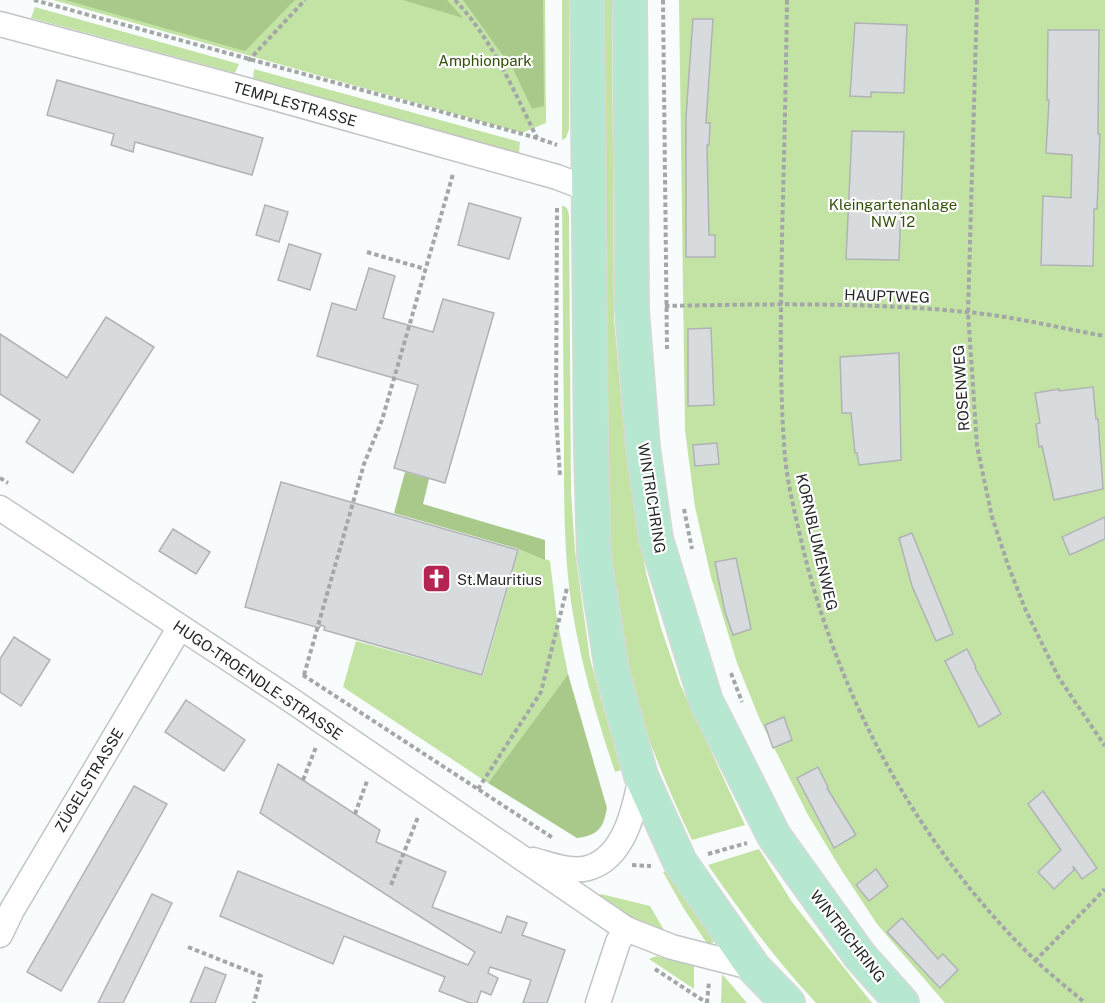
<svg xmlns="http://www.w3.org/2000/svg" width="1105" height="1003" font-family="'Public Sans',sans-serif">
	<rect width="100%" height="100%" fill="#f8fcfc"/>
	<g fill="#c3e3a5">
		<polygon points="53,0 545,0 546,123 522,133"/>
		<polygon points="562,0 569,0 569,129 566,138 562,140"/>
		<path d="M604,0h8l2,317 10,114 10,73 12,69 15,55 19,56 65,141 -53,15c-32,-67 -60,-137 -72,-210 -18,-101 -14,-205 -15,-308 0,-107 -1,-215 -1,-322z"/>
		<polygon points="679,0 1105,0 1105,1003 945,1003 877,924 842,871 808,815 760,720 737,663 711,577 695,507 685,430"/>
		<polygon points="35,7 239,64 235,73 31,18"/>
		<polygon points="254,69 520,142 519,153 253,80"/>
		<path d="M562,205l5,3 2,7 2,276 4,60 15,108 31,111 -6,2c-17,-51 -33,-104 -42,-158 -10,-59 -9,-122 -9,-182 -1,-76 -1,-151 -2,-227z"/>
		<polygon points="519,549 550,561 557,619 568,674 488,783 343,687 356,641 483,676"/>
		<path d="M759,849l33,53 80,101h-56c-40,-43 -75,-90 -108,-138z"/>
		<polygon points="670,871 714,942 708,945 684,909 663,872"/>
		<polygon points="601,894 650,906 667,935 624,918 597,897"/>
		<polygon points="656,956 694,966 694,989 649,959"/>
		<polygon points="722,974 747,1003 721,1003"/>
	</g>
	<g fill="#a8c989">
		<polygon points="65,0 295,0 245,51"/>
		<polygon points="403,0 447,0 463,18"/>
		<polygon points="463,0 543,0 544,106 532,109 514,71"/>
		<polygon points="405,472 429,479 423,504 545,540 545,560 519,549 394,513"/>
		<path d="M568,674l39,134c-4,21 -9,27 -30,30l-89,-55z"/>
	</g>
	<g fill="#d8dbdd" stroke="#b0b3b5" stroke-width="1.5">
		<polygon points="693,19 713,19 706,123 710,123 709,145 707,145 709,235 715,235 715,257 686,257 686,117"/>
		<polygon points="855,23 907,25 904,93 871,92 871,97 850,96"/>
		<polygon points="1048,30 1099,30 1098,134 1100,134 1097,209 1094,209 1093,266 1041,265 1043,196 1071,198 1072,155 1046,153 1049,100 1047,100"/>
		<polygon points="57,80 263,138 252,175 135,142 133,152 111,145 114,134 47,115"/>
		<polygon points="852,131 904,132 899,260 846,259"/>
		<polygon points="469,203 521,218 509,259 458,245"/>
		<polygon points="265,205 288,212 279,242 256,235"/>
		<polygon points="289,244 321,254 310,290 278,280"/>
		<polygon points="369,268 395,276 383,318 433,332 443,299 494,313 445,483 394,468 418,385 317,356 332,303 356,310"/>
		<polygon points="106,317 154,347 73,473 26,442 40,420 0,394 0,334 67,378"/>
		<polygon points="711,328 714,405 688,406 688,329"/>
		<polygon points="899,353 901,460 859,465 857,453 855,453 851,413 842,413 840,357"/>
		<polygon points="1093,387 1096,419 1098,419 1103,489 1054,500 1042,446 1039,447 1036,424 1040,423 1035,393 1059,389 1059,391"/>
		<polygon points="717,443 719,464 695,466 693,445"/>
		<polygon points="281,482 518,550 482,675 324,630 325,627 321,625 319,628 245,607"/>
		<polygon points="1105,517 1105,539 1070,555 1062,537"/>
		<polygon points="173,529 210,552 196,574 159,551"/>
		<polygon points="912,533 953,634 936,641 912,586 899,538"/>
		<polygon points="736,558 751,629 733,635 725,612 715,562"/>
		<polygon points="14,637 50,660 21,706 0,692 0,659"/>
		<polygon points="967,649 976,667 975,668 1001,714 979,727 945,661"/>
		<polygon points="186,700 245,740 224,771 165,732"/>
		<polygon points="784,717 792,740 773,748 765,725"/>
		<polygon points="278,764 380,830 376,842 446,872 432,907 501,933 507,916 527,923 522,935 565,950 547,1003 523,1003 531,980 490,967 488,973 498,978 491,995 481,991 477,1003 470,1003 439,991 445,977 344,936 333,964 220,916 238,871 468,965 475,952 260,813"/>
		<polygon points="818,767 828,787 827,788 856,835 834,848 797,778"/>
		<polygon points="134,786 167,804 61,991 27,972"/>
		<polygon points="1043,791 1097,868 1082,879 1073,866 1074,870 1054,889 1038,872 1061,850 1028,804"/>
		<polygon points="876,869 888,886 869,901 856,885"/>
		<polygon points="152,894 172,903 123,1003 98,1003"/>
		<polygon points="902,918 938,959 943,954 958,970 940,988 887,932"/>
		<polygon points="205,967 226,975 215,1003 190,1003"/>
	</g>
	<g fill="none" stroke-linecap="round" stroke-linejoin="round">
		<defs>
			<g id="minor">
				<polyline points="0,24 232,86 557,177 588,189"/>
				<polyline points="0,508 285,696 626,929 672,947 754,968"/>
				<path d="M533,860c16,4 38,13 55,8 37,-10 47,-61 53,-92"/>
				<polyline points="0,935 12,910 180,627"/>
				<polyline points="598,1003 618,942 626,929"/>
			</g>
			<g id="primary">
				<polyline points="587,0 591,454 594,556 612,671 641,776 680,862 754,968 788,1003"/>
				<polyline points="630,0 632,310 643,448 656,539 706,701 774,836 860,956 902,1003"/>
			</g>
		</defs>
		<use href="#minor" stroke="#c1c5c5" stroke-width="27"/>
		<use href="#primary" stroke="#d8d8d8" stroke-width="36"/>
		<g stroke="#a4a7a7" stroke-width="4" stroke-dasharray="4.5 3" stroke-linecap="butt">
			<polyline points="34,0 537,138"/>
			<path d="M455,0c37,39 59,91 82,138l20,7"/>
			<polyline points="663,0 667,349"/>
			<path d="M787,0c-1,79 -3,158 -5,237 -1,73 -3,146 3,220 3,30 11,61 18,91 37,155 118,301 232,412 16,15 34,29 50,43"/>
			<polyline points="977,0 968,312 977,446 992,517 1008,565 1026,611 1059,678 1105,746"/>
			<polyline points="248,61 305,0"/>
			<polyline points="557,208 556,416 560,476"/>
			<polyline points="367,252 425,269"/>
			<path d="M665,306c100,-2 201,-4 301,6 46,4 93,16 139,24"/>
			<polyline points="0,478 8,483"/>
			<polyline points="684,509 692,549"/>
			<polyline points="731,673 742,702"/>
			<polyline points="303,675 553,838"/>
			<polyline points="304,675 364,464 382,420 453,174"/>
			<polyline points="303,780 316,747"/>
			<polyline points="478,789 541,692 567,588"/>
			<polyline points="355,814 367,781"/>
			<polyline points="708,854 747,843"/>
			<polyline points="632,865 651,866"/>
			<polyline points="391,885 418,817"/>
			<polyline points="188,947 261,976 254,1003"/>
			<polyline points="1035,961 1105,889"/>
			<polyline points="655,969 707,1003"/>
			<polyline points="707,1003 709,982"/>
		</g>
		<use href="#minor" stroke="#fff" stroke-width="24"/>
		<use href="#primary" stroke="#b6e7d1" stroke-width="33"/>
	</g>
	<defs>
		<symbol id="church-square" viewBox="-11 -11 22 22"><rect x="-9" y="-9" width="18" height="18" rx="4" fill="#b42553" stroke="#fff"/><path d="M-1.2-6h2.4v3.5h3.3v2.4h-3.3V6h-2.4V-.1h-3.3v-2.4h3.3Z" fill="#fff"/></symbol>
	</defs>
	<g fill-rule="evenodd">
		<use href="#church-square" x="420" y="562" width="33" height="33"/>
	</g>
	<g text-anchor="middle" dominant-baseline="central" stroke-width="4.5" stroke-linejoin="round" paint-order="stroke">
		<g font-size="15" fill="#34510c" stroke="#fff">
			<text x="485" y="60">Amphionpark</text>
			<text x="893" y="204">Kleingartenanlage<tspan x="893" dy="17">NW 12</tspan></text>
		</g>
		<g font-size="15" fill="#262727" stroke="#fff">
			<text transform="translate(295 104) rotate(16)">TEMPLESTRASSE</text>
			<text transform="translate(887 296) rotate(2)">HAUPTWEG</text>
			<text transform="translate(961 388) rotate(-94)">ROSENWEG</text>
			<text transform="translate(652 498) rotate(81)">WINTRICHRING</text>
			<text transform="translate(817 542) rotate(77)">KORNBLUMENWEG</text>
			<text transform="translate(258 680) rotate(34)">HUGO-TROENDLE-STRASSE</text>
			<text transform="translate(89 780) rotate(-59)">ZÜGELSTRASSE</text>
			<text transform="translate(848 936) rotate(52)">WINTRICHRING</text>
		</g>
		<g font-size="15" fill="#262727" stroke="#fff" text-anchor="start">
			<text x="457" y="579">St.Mauritius</text>
		</g>
	</g>
</svg>
